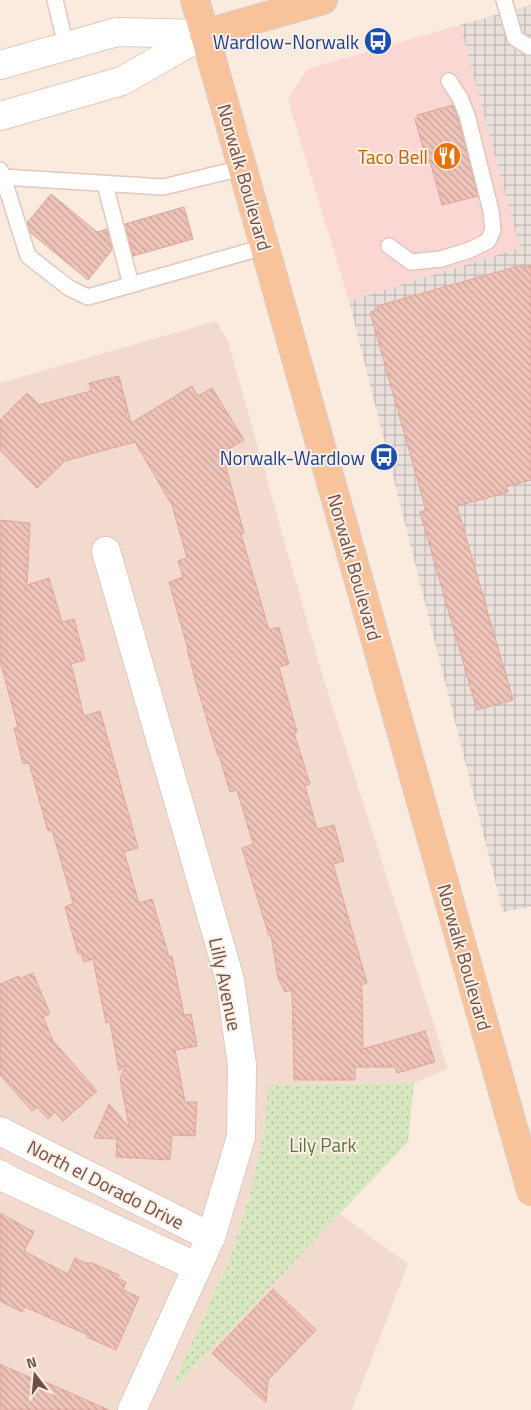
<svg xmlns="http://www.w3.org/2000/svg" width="531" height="1410" font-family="'Titillium Web',sans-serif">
	<defs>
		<pattern id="industrial-grid" width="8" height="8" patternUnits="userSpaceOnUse" patternTransform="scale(1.25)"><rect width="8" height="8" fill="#e9dfdb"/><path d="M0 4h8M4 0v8" fill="none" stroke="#c1b7b4"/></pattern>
		<pattern id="park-dots" width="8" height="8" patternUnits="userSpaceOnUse" patternTransform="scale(1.25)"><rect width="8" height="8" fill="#d7e7bf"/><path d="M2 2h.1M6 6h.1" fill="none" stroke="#b3be9d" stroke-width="1.8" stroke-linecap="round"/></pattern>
		<pattern id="building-back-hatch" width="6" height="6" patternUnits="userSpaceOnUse" patternTransform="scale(1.25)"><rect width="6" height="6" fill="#efc3b8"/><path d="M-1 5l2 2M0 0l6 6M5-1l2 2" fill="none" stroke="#c6a198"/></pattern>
	</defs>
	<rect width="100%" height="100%" fill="#fbebdf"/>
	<polygon fill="#f2dbce" points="216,321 228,341 320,667 448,1069 414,1083 268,1085 264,1132 252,1186 240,1228 229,1261 170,1393 340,1214 408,1264 352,1410 0,1410 0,383"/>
	<polygon fill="#fbd7d3" points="460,25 521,248 349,301 288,100 307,69"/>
	<polygon fill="url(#industrial-grid)" points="531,5 531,907 503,912 349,301 520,248 460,25"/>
	<polygon fill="url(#park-dots)" points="414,1083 408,1142 169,1394 229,1261 240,1228 252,1186 264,1132 268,1085"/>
	<g fill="url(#building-back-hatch)" stroke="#e1a699">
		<polygon points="453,105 458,118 478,196 442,205 430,161 427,162 415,119 418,118 417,115"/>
		<polygon points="51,194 97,232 107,229 112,250 88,280 31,233 27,223"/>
		<polygon points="184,207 193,239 133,256 125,224"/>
		<polygon points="522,265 523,268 531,265 531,480 506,487 508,492 457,506 513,700 477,710 420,512 426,510 370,312 378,309 377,306"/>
		<polygon points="119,376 131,423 192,386 198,396 212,388 244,440 222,453 244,533 241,534 269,630 279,627 289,664 279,667 297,732 294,733 310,784 305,786 317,829 334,825 344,861 333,864 367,983 361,985 362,990 363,1049 425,1031 435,1062 397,1073 395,1067 355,1067 355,1080 294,1080 292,990 285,992 278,978 271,935 269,936 242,848 253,844 237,790 230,792 219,755 218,756 198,690 187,649 188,649 169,582 183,577 178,561 187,558 172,505 135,442 65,461 37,488 0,450 0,420 27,393 39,405 91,391 89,383"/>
		<polygon points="0,520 30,523 27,585 49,578 62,622 74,619 85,660 71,664 84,716 100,711 109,743 138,848 124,852 139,903 152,899 169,957 172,956 184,1015 191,1014 197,1046 175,1050 185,1102 197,1102 195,1136 172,1135 170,1160 116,1157 117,1139 94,1138 109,1104 129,1127 120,1078 126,1064 119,1071 110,1022 106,1023 93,959 84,962 81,953 78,954 65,907 73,903 52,830 48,831 29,763 23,764 14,728 18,727 0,661"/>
		<polygon points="33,973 50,1014 43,1017 53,1041 97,1091 63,1121 55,1112 48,1119 37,1107 32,1111 0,1075 0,984 19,976 20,979"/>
		<polygon points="0,1213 34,1232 24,1251 68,1274 75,1258 89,1264 90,1262 119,1275 117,1278 126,1282 123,1290 139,1297 116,1350 87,1337 88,1335 25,1307 22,1312 0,1301"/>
		<polygon points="273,1289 316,1330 268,1380 266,1403 212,1353"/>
		<polygon points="0,1364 40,1382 41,1380 109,1410 0,1410"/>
	</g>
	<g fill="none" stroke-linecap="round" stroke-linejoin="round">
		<defs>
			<g id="lane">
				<polyline points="55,0 66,46"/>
				<polyline points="504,0 515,38 529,47 531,46"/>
				<polyline points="0,170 3,177 163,187 242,168"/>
				<polyline points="3,177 28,256 69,288 88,297 264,247"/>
				<polyline points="105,184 131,285"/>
				<polyline points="389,246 411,262 441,259 470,250 488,241 493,230 491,211 467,115 460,98 449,81"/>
			</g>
			<g id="street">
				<polyline points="106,551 230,980 242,1065 241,1137 211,1237 132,1410"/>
				<polyline points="0,1131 211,1237"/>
				<polyline points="0,1174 7,1179 197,1267"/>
			</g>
			<g id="secondary">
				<polyline points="0,65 117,32 204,34"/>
				<polyline points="0,116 122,81 204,34"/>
			</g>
			<g id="primary">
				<polyline points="195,0 531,1191"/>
				<polyline points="204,34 323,0"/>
			</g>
		</defs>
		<use href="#lane" stroke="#e0c8bf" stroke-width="18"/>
		<use href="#street" stroke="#e0c8bf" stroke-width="30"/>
		<use href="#secondary" stroke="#e5c7bc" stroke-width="30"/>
		<use href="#primary" stroke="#d7cecc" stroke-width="30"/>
		<use href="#lane" stroke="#fff" stroke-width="15"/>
		<use href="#street" stroke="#fff" stroke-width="28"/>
		<use href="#secondary" stroke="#fff" stroke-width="28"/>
		<use href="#primary" stroke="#f8c29a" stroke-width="28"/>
	</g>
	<defs>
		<symbol id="bus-disc" viewBox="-11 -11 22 22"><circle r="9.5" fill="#1a4fb4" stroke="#feefe5"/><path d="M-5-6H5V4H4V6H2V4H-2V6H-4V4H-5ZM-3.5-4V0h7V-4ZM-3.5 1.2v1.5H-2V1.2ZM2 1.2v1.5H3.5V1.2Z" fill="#fff"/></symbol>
		<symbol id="restaurant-disc" viewBox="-11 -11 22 22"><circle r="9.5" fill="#e8710a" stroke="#feefe5"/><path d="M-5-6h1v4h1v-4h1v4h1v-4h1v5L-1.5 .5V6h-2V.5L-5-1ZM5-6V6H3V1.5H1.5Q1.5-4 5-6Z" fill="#fff"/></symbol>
	</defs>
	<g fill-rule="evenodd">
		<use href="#bus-disc" x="362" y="25" width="32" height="32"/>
		<use href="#restaurant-disc" x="431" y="140" width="32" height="32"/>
		<use href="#bus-disc" x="368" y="441" width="32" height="32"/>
	</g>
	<g text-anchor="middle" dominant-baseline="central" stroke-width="4" stroke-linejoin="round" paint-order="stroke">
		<g font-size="19" fill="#164399" stroke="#feefe5" text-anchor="end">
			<text x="359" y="41">Wardlow-Norwalk</text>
			<text x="365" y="457">Norwalk-Wardlow</text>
		</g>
		<g font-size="19" fill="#c56008" stroke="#feefe5" text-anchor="end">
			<text x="428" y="156">Taco Bell</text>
		</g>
		<g font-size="19" fill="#704f48" stroke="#feefe5">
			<text transform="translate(245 177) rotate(74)">Norwalk Boulevard</text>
			<text transform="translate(355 567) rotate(74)">Norwalk Boulevard</text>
			<text transform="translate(465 957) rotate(74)">Norwalk Boulevard</text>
			<text transform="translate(226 984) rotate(78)">Lilly Avenue</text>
			<text transform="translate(106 1184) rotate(27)">North el Dorado Drive</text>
		</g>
		<g font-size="19" fill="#5b7642" stroke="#feefe5">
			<text x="323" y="1144">Lily Park</text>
		</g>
	</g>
	<g transform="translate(35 1375) rotate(344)" stroke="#feefe5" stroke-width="4" paint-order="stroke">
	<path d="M0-4L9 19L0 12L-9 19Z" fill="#704f48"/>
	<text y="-8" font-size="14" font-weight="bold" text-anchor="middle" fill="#704f48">N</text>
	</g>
</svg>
